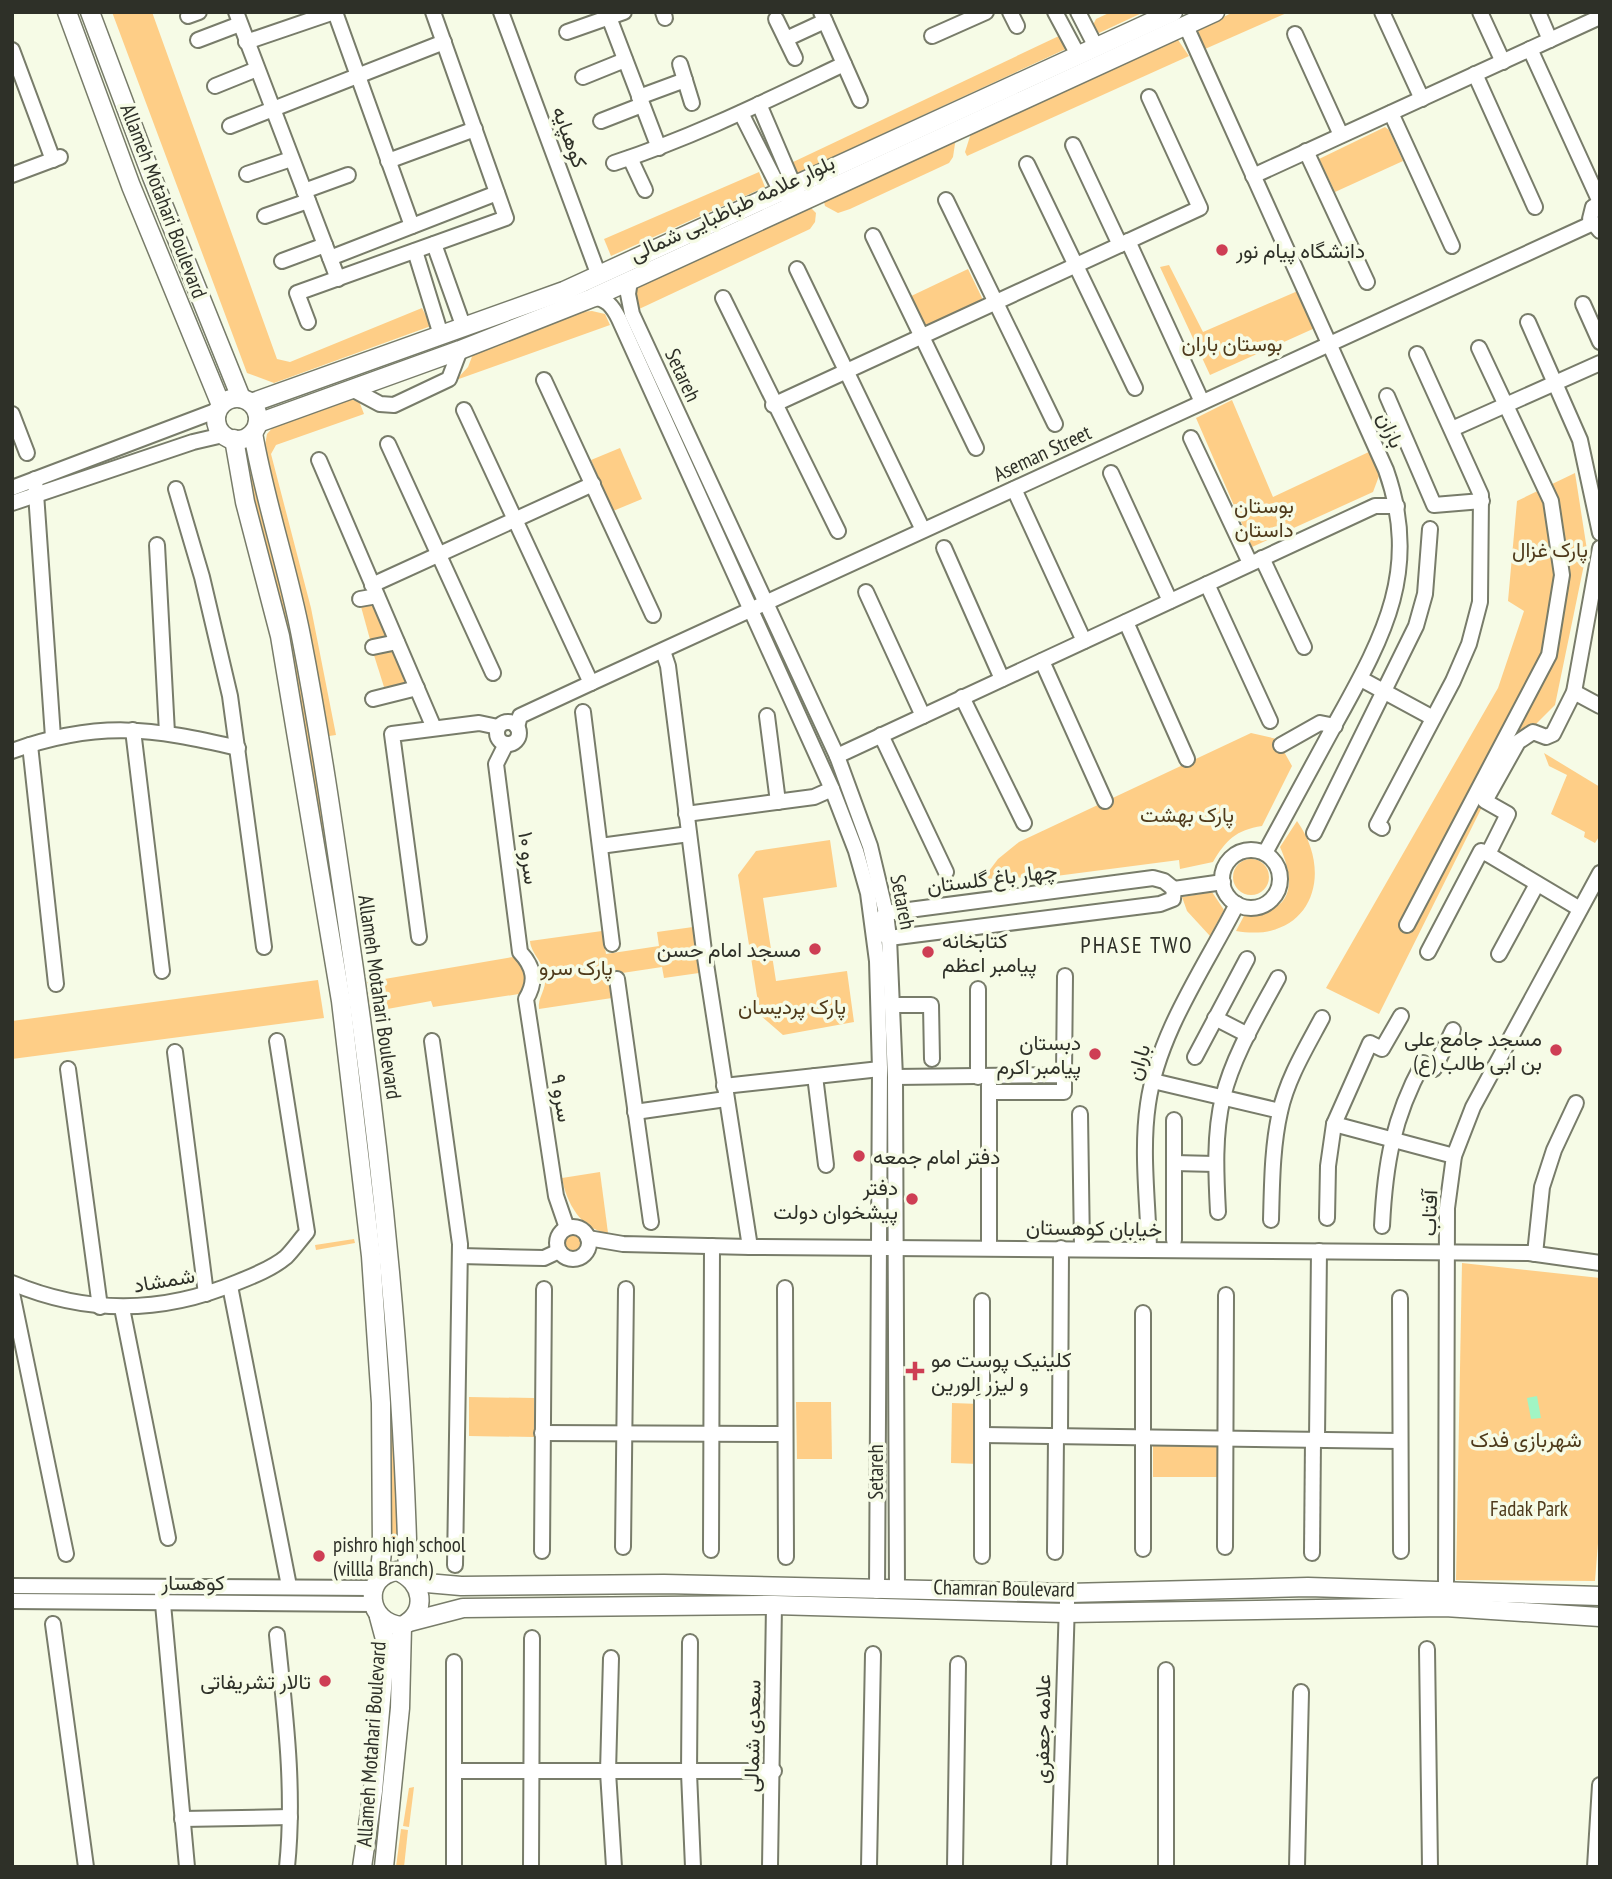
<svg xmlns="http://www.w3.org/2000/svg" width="1612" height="1879" font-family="'PT Sans Narrow',Vazirmatn,sans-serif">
	<rect width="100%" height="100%" fill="#f6fbe6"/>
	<g fill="#fece87">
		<polygon points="112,12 152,12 277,359 290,362 422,308 431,326 274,383 247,373"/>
		<polygon points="1111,12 1144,12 1099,33 1093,25 1096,19"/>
		<polygon points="1234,12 1289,12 1205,49 1197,29"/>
		<polygon points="1061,35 1068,48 796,174 791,163"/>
		<polygon points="1176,37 1189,56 967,156 965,152 973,127"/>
		<polygon points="1385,127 1389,130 1403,161 1335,192 1319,159"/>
		<polygon points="956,137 953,157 949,163 850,209 838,213 825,206 823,198"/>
		<polygon points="759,172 765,187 611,256 604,239"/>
		<polygon points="801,207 811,208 816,213 815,222 810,229 637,310 637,288 643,281"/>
		<polygon points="1169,265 1203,332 1300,290 1315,328 1210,375 1160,267"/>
		<polygon points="968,269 984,302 922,331 907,298"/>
		<polygon points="592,311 605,314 610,325 456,380 468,367 475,349 579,312"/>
		<polygon points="346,399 359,401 364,414 276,445 271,454 311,608 336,735 329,736 307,621 264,451 267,434 277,423"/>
		<polygon points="1232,400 1273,497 1373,450 1379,476 1373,492 1252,547 1196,418"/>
		<polygon points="620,448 642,499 613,511 591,460"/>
		<polygon points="241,451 248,452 297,639 385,1244 399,1542 396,1546 390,1544 332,906 296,679"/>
		<polygon points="1575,473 1587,550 1555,705 1518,742 1485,801 1379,1014 1326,988 1498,688 1524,611 1508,601 1517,501"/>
		<polygon points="376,600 392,639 371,643 360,603"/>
		<polygon points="396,648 411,683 384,687 373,652"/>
		<path d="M1251,733l26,6 15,27 -30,60c-26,4 -36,14 -49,36l-33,7 -1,-9 -123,16 -73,3 15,-20 21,-17z"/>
		<polygon points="1544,753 1600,787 1600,835 1595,843 1584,837 1585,832 1551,814 1567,775 1549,766"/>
		<path d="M1297,821c39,55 12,123 -61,110l9,-17c47,-1 52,-28 35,-67z"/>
		<polygon points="830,840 837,887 763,898 776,981 847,971 854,1022 783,1035 760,1015 738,875 756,851"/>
		<circle cx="1251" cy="877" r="18"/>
		<polygon points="1212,892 1224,910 1210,936 1187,911 1182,897"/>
		<path d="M693,927l6,46 -35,5 -2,-11 -53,8 3,23 -73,11c-2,-11 8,-20 6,-32 -1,-15 -14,-23 -15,-36l72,-10 4,23 53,-8 -2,-14z"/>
		<path d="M513,957c12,7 13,15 14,29l-8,8 -86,13 -2,-6 -60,11 -4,-30z"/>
		<polygon points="318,980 324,1018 12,1059 12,1021"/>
		<path d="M600,1172l8,61c-27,-3 -42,-31 -46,-55z"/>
		<circle cx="574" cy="1242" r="10"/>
		<polygon points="354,1239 355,1243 316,1250 315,1245"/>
		<polygon points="1462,1263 1600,1278 1600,1518 1595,1581 1456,1580"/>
		<polygon points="469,1397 534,1398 534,1437 469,1436"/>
		<polygon points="796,1402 831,1402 832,1459 797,1459"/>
		<polygon points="952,1403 980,1404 979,1464 951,1463"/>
		<rect x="1153" y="1441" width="67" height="36"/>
		<polygon points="414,1787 409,1827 403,1826 409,1788"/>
		<polygon points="401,1829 408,1830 404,1867 396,1867"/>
	</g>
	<polygon fill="#a1f5c4" points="1537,1396 1541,1418 1531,1419 1527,1398"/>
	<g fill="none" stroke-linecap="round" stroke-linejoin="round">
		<defs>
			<g id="minor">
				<polyline points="236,12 338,279"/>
				<polyline points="335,12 412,226"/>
				<polyline points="501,12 599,276"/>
				<polyline points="607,12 659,148"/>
				<polyline points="663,12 665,18"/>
				<polyline points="821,12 860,100"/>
				<polyline points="1010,12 1017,26"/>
				<polyline points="1055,12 1078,55"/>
				<polyline points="1078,12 1096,47"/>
				<polyline points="1382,12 1422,99"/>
				<polyline points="1480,12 1503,62"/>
				<polyline points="1538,12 1550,40"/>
				<polyline points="188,16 199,12"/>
				<polyline points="776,19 795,58"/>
				<path d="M1186,26l200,444c36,102 -4,169 -52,256 -23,43 -46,85 -69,127"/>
				<polyline points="567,32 624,12"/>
				<polyline points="1295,34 1341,135"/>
				<polyline points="932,36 986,12"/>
				<polyline points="786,39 825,21"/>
				<polyline points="198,40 240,24"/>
				<polyline points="246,42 334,12"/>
				<polyline points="1530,49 1600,202"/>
				<polyline points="12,50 53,160"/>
				<polyline points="680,64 692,103"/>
				<polyline points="1475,74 1535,207"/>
				<polyline points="583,77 625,60"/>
				<polyline points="215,86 257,69"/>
				<polyline points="639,97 685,80"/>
				<polyline points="759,104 797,193"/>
				<polyline points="741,113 781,192 788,196"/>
				<polyline points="1391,113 1452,246"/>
				<polyline points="601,121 642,105"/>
				<polyline points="230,126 444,42"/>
				<polyline points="1073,145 1120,245"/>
				<polyline points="1306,151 1367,282"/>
				<polyline points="630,158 645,190"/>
				<polyline points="388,161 475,129"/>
				<path d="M614,163c80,-26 154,-63 230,-99"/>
				<polyline points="1027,164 1135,388"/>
				<polyline points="247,174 291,159"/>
				<polyline points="12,175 60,157"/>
				<polyline points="1253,176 1600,17"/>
				<polyline points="304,191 348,175"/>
				<polyline points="946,200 1055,424"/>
				<polyline points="1600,203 1593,207 1590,219 1600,231"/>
				<polyline points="265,216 308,201"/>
				<polyline points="873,236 976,448"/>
				<polyline points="1128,241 1202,402"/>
				<polyline points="434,244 464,328"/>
				<polyline points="415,251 441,335"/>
				<polyline points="330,258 497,193"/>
				<polyline points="282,261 325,245"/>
				<polyline points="797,269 923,530"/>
				<polyline points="636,278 630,281 628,294 632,314 837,756 870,846 886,913 889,938 895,1077 897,1591"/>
				<path d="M592,298c14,-1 21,9 27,21l213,470 24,62 12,42 9,68 3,108 -3,522"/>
				<polyline points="723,298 838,531"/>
				<polyline points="1583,304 1600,342"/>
				<polyline points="308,322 297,293 506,218 433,12"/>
				<polyline points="1528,322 1580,440 1600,533"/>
				<polyline points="544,380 653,615"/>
				<polyline points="352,389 380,404 394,405 449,379 460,350"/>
				<polyline points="1387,396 1434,505 1482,501"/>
				<polyline points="773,405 1200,208 1149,97"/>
				<polyline points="464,410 591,683"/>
				<polyline points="12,414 27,453"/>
				<polyline points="1452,429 1600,363"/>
				<polyline points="1191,438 1250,563"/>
				<polyline points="388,444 493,673"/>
				<polyline points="319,460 434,728"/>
				<polyline points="1111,473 1170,601"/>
				<polyline points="35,479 53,737"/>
				<polyline points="12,488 218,410"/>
				<polyline points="176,489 202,577 230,696 264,947"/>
				<polyline points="1014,489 1084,641"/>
				<polyline points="12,503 193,442 223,435"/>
				<polyline points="157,545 167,733"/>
				<polyline points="944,548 1002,679"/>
				<polyline points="1262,558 1304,647"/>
				<polyline points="1207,584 1270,721"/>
				<polyline points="372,585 593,484"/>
				<polyline points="866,592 923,716"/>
				<polyline points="360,599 377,596"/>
				<polyline points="1126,622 1187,759"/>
				<polyline points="373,647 397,642"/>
				<polyline points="663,651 668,666 704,951 750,1247"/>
				<polyline points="1042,661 1105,801"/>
				<polyline points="1361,679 1433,718"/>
				<polyline points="1574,692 1600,706"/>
				<polyline points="962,697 1024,823"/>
				<polyline points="373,699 417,688"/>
				<polyline points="583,712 612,944"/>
				<polyline points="767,716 778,802"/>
				<circle cx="508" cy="733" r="11"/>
				<polyline points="517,727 520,716 591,683 1591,224"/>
				<polyline points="133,730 162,971"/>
				<polyline points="881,735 946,872"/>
				<path d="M506,744l-10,20 24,188c14,15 17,29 6,47l30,197 11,32"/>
				<polyline points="30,745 56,984"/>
				<polyline points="1281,745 1320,723 1335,726"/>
				<path d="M12,751c86,-31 140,-23 226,-3"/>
				<polyline points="837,756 1375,506 1397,506"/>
				<polyline points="686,814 814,797 832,789"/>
				<polyline points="1382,828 1377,825 1453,681 1469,644 1480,602 1481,495 1417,354"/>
				<polyline points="1314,833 1416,626 1425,594 1430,529"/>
				<polyline points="600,846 689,834"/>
				<circle cx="1251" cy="879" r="29"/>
				<polyline points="1486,853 1580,909"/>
				<polyline points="880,920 886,913 1153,878 1164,881 1174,889"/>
				<polyline points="1407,925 1549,655 1562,575 1551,501 1479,348"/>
				<polyline points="881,933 889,938 1160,904 1173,899 1174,889 1223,882"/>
				<polyline points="419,937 392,734 479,723 498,727"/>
				<polyline points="1428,952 1481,851 1488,854 1508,814 1485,801 1518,742 1533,732 1546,737 1553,734 1574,692 1600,548"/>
				<polyline points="1499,954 1537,884"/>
				<polyline points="617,979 651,1222"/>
				<polyline points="892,1005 931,1005 932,1059"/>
				<polyline points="1215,1018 1248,1035"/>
				<polyline points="432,1041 460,1244 455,1565"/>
				<polyline points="175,1052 206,1294"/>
				<polyline points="1195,1057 1247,959"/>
				<polyline points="68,1069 100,1307"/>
				<polyline points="1064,1075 1065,976"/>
				<polyline points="815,1076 826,1165"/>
				<polyline points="895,1077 1064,1075 1064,1092 989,1092"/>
				<polyline points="978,1077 978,989"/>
				<polyline points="1153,1081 1280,1111"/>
				<polyline points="724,1086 880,1069"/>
				<polyline points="635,1112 726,1099"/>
				<polyline points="1080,1114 1082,1248"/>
				<polyline points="1174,1120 1174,1240"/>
				<polyline points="1334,1124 1454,1156"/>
				<polyline points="1174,1163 1215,1164"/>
				<path d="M1218,1212c-2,-38 -4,-78 5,-115 10,-41 35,-82 55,-119"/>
				<polyline points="1327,1218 1328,1166 1334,1124 1370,1043 1382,1049 1401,1016"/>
				<path d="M1271,1220c1,-35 1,-73 9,-108 7,-33 26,-64 42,-94"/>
				<path d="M1382,1226c3,-62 11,-108 41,-163l11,6 19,-39"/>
				<circle cx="573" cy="1243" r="16"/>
				<polyline points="588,1238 623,1244 750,1247 1529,1253 1600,1263"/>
				<polyline points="989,1248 989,1084"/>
				<path d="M1149,1249c-1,-47 -8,-98 -1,-145 10,-71 57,-137 89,-200"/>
				<polyline points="1535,1254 1542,1187 1554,1150 1576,1103"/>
				<polyline points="460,1256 544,1258 559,1251"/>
				<path d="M12,1283c76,32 150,31 226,-1 15,-6 35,-14 48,-25 7,-7 14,-17 21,-25l-30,-191"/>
				<polyline points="230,1286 289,1586"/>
				<polyline points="785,1288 786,1557"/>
				<polyline points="12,1293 66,1554"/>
				<polyline points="1400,1298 1401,1551"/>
				<polyline points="122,1308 168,1538"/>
				<polyline points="542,1433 784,1434"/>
				<polyline points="983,1435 1400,1441"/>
				<polyline points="1060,1435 1061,1248"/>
				<polyline points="1317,1439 1319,1251"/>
				<polyline points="623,1547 626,1289"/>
				<polyline points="1225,1547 1226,1295"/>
				<polyline points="1143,1549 1143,1313"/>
				<polyline points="711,1550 712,1246"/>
				<polyline points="542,1551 544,1289"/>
				<polyline points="1055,1552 1056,1435"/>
				<polyline points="1312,1553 1313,1439"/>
				<polyline points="982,1556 982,1301"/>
				<polyline points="12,1586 373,1588"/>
				<polyline points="1446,1589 1447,1208 1454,1156 1473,1107 1600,873"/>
				<polyline points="162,1593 187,1867"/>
				<polyline points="12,1601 373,1604"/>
				<polyline points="53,1624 86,1867"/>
				<path d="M277,1635c8,78 18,154 10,232"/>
				<polyline points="690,1642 689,1773 693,1867"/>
				<polyline points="1427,1649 1430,1867"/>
				<polyline points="611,1658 608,1772 614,1867"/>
				<polyline points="456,1771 774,1771"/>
				<polyline points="182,1819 290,1817"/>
				<polyline points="454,1867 454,1662"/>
				<polyline points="531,1867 532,1638"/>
				<polyline points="770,1867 774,1605"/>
				<polyline points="869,1867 873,1654"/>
				<polyline points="955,1867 958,1664"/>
				<polyline points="1059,1867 1067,1602"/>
				<polyline points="1166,1867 1166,1670"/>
				<polyline points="1297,1867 1301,1692"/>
				<polyline points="1595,1867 1600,1785"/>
			</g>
			<g id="major">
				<polyline points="67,12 131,186 221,405"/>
				<polyline points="90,12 152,177 241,398"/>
				<circle cx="237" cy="419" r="21"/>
				<polyline points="251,403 564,291 1173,12"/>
				<polyline points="258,423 460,350 592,298 1215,12"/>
				<path d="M253,433c12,69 35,135 48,203 19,97 33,195 47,292 32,215 55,430 60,647"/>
				<polyline points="234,439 245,502 280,636 341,1001 371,1256 381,1403 382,1552 379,1578"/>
				<path d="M397,1571c26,10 32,41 5,55 -35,-2 -41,-50 -5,-55z"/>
				<polyline points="415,1582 461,1586 664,1584 1068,1593 1308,1587 1600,1596"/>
				<polyline points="409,1622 463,1608 774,1605 1066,1613 1445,1607 1600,1617"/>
				<polyline points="362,1867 373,1791 386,1643 379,1617"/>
				<polyline points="384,1867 400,1708 402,1626"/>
			</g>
		</defs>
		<use href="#minor" stroke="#787c6a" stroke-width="18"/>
		<use href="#major" stroke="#787c6a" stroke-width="21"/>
		<use href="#minor" stroke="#fff" stroke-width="14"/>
		<use href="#major" stroke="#fff" stroke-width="18"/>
	</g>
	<g fill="#ce3e54" stroke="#f6fbe6" stroke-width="2.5">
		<circle cx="1222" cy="250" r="7"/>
		<circle cx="815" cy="949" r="7"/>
		<circle cx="928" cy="952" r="7"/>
		<circle cx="1556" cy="1050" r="7"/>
		<circle cx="1095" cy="1054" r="7"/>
		<circle cx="859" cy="1156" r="7"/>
		<circle cx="912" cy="1199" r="7"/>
		<path d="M911.5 1360.5h7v7h7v7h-7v7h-7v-7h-7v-7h7z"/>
		<circle cx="319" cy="1556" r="7"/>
		<circle cx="325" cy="1681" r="7"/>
	</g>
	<g text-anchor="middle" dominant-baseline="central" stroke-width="7" stroke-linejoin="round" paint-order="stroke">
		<g font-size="21" fill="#2e3028" stroke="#f6fbe6">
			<text transform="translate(570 137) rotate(70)">کوهپایه</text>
			<text transform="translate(164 201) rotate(69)">Allameh Motahari Boulevard</text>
			<text transform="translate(732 208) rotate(-25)">بلوار علامه طباطبایی شمالی</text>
			<text transform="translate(683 375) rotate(65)">Setareh</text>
			<text transform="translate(1391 430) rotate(66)">باران</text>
			<text transform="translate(1042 453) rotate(-25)">Aseman Street</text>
			<text transform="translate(529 858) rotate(83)">سرو ۱۰</text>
			<text transform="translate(992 878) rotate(-7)">چهار باغ گلستان</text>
			<text transform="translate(903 902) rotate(79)">Setareh</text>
			<text transform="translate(380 997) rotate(82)">Allameh Motahari Boulevard</text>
			<text transform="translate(1138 1062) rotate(-73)">باران</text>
			<text transform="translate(562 1098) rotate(81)">سرو ۹</text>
			<text transform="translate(1429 1213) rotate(-88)">آفتاب</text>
			<text transform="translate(1094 1228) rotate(1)">خیابان کوهستان</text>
			<text transform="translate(164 1280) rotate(-10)">شمشاد</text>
			<text transform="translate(875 1472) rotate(-90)">Setareh</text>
			<text x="193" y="1582">کوهسار</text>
			<text transform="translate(1004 1588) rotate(1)">Chamran Boulevard</text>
			<text transform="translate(1042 1729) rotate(-89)">علامه جعفری</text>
			<text transform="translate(752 1736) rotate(-89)">سعدی شمالی</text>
			<text transform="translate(371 1744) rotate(-86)">Allameh Motahari Boulevard</text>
		</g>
		<g font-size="21" fill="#2e3028" stroke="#f6fbe6" text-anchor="start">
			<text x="1236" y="250">دانشگاه پیام نور</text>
			<text x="942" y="940">کتابخانه<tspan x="942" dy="24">پیامبر اعظم</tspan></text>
			<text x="801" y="949" text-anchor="end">مسجد امام حسن</text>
			<text x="1542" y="1038" text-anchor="end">مسجد جامع علی<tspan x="1542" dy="24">بن ابی طالب (ع)</tspan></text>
			<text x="1081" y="1042" text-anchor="end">دبستان<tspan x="1081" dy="24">پیامبر اکرم</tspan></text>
			<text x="873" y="1156">دفتر امام جمعه</text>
			<text x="898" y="1187" text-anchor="end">دفتر<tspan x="898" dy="24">پیشخوان دولت</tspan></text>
			<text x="931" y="1359">کلینیک پوست مو<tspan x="931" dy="24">و لیزر اِلورین</tspan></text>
			<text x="333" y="1544">pishro high school<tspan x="333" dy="24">(villla Branch)</tspan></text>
			<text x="311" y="1681" text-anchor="end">تالار تشریفاتی</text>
		</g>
		<g font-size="21" fill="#4e3a1b" stroke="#f6fbe6">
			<text x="1232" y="343">بوستان باران</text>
			<text x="1264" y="505">بوستان<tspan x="1264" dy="24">داستان</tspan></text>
			<text x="1550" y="549">پارک غزال</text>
			<text x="1187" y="814">پارک بهشت</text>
			<text x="576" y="967">پارک سرو</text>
			<text x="792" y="1006">پارک پردیسان</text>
			<text x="1526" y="1439">شهربازی فدک</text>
			<text x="1529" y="1508">Fadak Park</text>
		</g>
		<g font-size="23" letter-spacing="2" fill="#2e3028" stroke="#f6fbe6">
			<text x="1137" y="944">PHASE TWO</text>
		</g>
	</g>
	<rect width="1612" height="1879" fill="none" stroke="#2e3028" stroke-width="28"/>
</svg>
